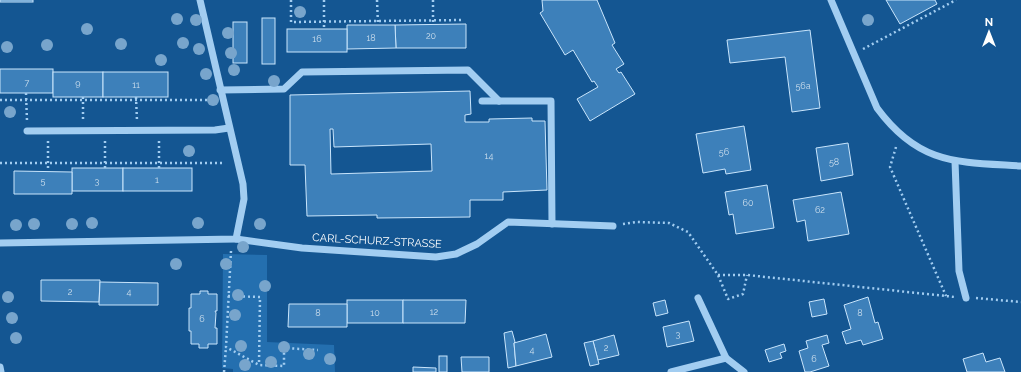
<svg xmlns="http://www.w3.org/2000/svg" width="1021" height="372" font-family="Raleway,sans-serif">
	<rect width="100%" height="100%" fill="#145692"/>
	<polygon fill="#246faf" points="223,254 267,255 267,342 334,345 335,372 233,372 233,369 222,368"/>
	<g fill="#3d80ba" stroke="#c9e5fc" fill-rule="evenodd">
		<rect x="0" y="0" width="33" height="2"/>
		<polygon points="542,0 597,0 615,43 612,45 624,64 616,69 619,73 621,72 635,94 590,121 577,99 598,87 594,81 592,82 573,50 565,55 540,13 543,11"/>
		<polygon points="886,0 935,0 937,4 900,24"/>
		<rect x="262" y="18" width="13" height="46"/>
		<rect x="233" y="22" width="14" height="41"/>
		<polygon points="466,24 466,48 396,48 395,25"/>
		<polygon points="347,25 395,25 396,48 347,49"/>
		<rect x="287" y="29" width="60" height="23"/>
		<polygon points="810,30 820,108 792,112 785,57 730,63 727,40"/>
		<rect x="0" y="69" width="53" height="24"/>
		<rect x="53" y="72" width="50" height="25"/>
		<rect x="103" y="72" width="65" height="25"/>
		<path d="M470,91l1,23 -6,1v7h24v-3l43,-1v3h13l2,69 -44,2v8h-33v17l-93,1v-3l-70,1 -2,-51h-15v-70zM330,129h3l1,18 97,-3 1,27 -101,3z"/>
		<polygon points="744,126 751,170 726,174 725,169 703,173 696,134"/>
		<polygon points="848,143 853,175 821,181 816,148"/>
		<rect x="72" y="168" width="51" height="23"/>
		<rect x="123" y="168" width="69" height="23"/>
		<polygon points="14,171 72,172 72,194 14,194"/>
		<polygon points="767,185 774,228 736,234 733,214 729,215 725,192"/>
		<polygon points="841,192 849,234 808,241 805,220 797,222 793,200"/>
		<polygon points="41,280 100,280 99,302 41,301"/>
		<polygon points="100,282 158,283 158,305 99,305"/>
		<polygon points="200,291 208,291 208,294 217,294 217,311 215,311 216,313 215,328 217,328 217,344 208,344 208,348 199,348 199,344 191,344 191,331 189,331 189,308 191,308 191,294 200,294"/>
		<polygon points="868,297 875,323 878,322 883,339 863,345 861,340 846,344 842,332 851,329 844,305"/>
		<polygon points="824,299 827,314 812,317 809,302"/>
		<rect x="347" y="300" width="56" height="23"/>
		<polygon points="403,300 466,300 465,323 403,323"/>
		<polygon points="665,300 668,313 656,316 653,303"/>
		<polygon points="289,304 347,304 347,327 288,327"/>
		<polygon points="689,321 694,341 667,347 663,327"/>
		<polygon points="512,331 515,342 514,343 516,366 508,368 504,333"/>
		<polygon points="546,334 552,357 516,366 514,343"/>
		<polygon points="614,335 619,355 598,360 593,341"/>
		<polygon points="827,335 829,343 822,345 829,366 810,372 805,372 799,351 808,348 806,341"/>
		<polygon points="593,341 599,364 590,366 584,343"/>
		<polygon points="784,344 786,351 780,353 782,358 769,362 765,350"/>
		<polygon points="983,353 986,362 1000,358 1005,372 967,372 963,359"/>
		<rect x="439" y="356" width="8" height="16"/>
		<polygon points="461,357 489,357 489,372 462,372"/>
		<polygon points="413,367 436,368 436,372 413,372"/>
	</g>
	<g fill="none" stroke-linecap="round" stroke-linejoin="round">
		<g stroke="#a2cdf1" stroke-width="2.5" stroke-dasharray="2 3" stroke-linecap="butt">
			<polyline points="291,0 291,22 464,20"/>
			<polyline points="324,0 324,29"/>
			<polyline points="377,0 378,25"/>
			<polyline points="433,0 433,25"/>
			<polyline points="863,49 956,0"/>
			<polyline points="26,93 27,121"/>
			<polyline points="83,97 83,120"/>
			<polyline points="136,97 137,121"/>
			<polyline points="0,100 208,100"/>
			<polyline points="48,141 48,171"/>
			<polyline points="105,141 105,168"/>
			<polyline points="159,141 159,168"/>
			<polyline points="896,147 890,167 946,296"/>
			<polyline points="0,163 223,163"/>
			<polyline points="623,224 637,222 669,223 688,232 718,275 728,299 743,294 747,275"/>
			<polyline points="231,251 226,347 259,365 284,366 284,348 318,350"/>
			<polyline points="718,275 747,275 955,297"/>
			<polyline points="228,296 260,297 259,365"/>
			<polyline points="976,298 1021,302"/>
			<polyline points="224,372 226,347"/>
		</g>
		<g stroke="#a2cdf1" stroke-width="7">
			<path d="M831,0l46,108c42,57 80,54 144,58"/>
			<polyline points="220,90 284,89 302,72 468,70 499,101"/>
			<polyline points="482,101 551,101 552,224"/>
			<polyline points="27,131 215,130 229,128"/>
			<polyline points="955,161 959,271 966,298"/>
			<polyline points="236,239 302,248 436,257 456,254 477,244 508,222 613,226"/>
			<polyline points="0,243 236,239 244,199 243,184 200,0"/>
			<polyline points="698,298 726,358 744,372"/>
			<polyline points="0,367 1,372"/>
			<polyline points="671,372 726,358"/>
		</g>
	</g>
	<g fill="#78a5cc">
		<circle cx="300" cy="12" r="6"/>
		<circle cx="177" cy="19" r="6"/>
		<circle cx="196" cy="20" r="6"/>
		<circle cx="868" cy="20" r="6"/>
		<circle cx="87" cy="29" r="6"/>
		<circle cx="228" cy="33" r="6"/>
		<circle cx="183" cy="43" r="6"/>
		<circle cx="121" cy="44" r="6"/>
		<circle cx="47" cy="45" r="6"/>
		<circle cx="7" cy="47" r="6"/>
		<circle cx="199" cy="49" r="6"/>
		<circle cx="231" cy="53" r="6"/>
		<circle cx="161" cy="60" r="6"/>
		<circle cx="234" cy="70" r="6"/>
		<circle cx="206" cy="74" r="6"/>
		<circle cx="274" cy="81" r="6"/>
		<circle cx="213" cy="100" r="6"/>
		<circle cx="10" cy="112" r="6"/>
		<circle cx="189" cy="151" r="6"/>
		<circle cx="92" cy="223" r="6"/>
		<circle cx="198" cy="223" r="6"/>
		<circle cx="34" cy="224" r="6"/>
		<circle cx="72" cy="224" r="6"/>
		<circle cx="260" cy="224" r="6"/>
		<circle cx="16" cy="225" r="6"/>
		<circle cx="243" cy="247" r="6"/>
		<circle cx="176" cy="264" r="6"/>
		<circle cx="226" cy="264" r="6"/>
		<circle cx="265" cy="286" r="6"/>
		<circle cx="238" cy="295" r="6"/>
		<circle cx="8" cy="297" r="6"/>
		<circle cx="235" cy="315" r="6"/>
		<circle cx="12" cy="318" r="6"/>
		<circle cx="16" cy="338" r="6"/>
		<circle cx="241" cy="346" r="6"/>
		<circle cx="284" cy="347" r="6"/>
		<circle cx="309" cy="354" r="6"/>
		<circle cx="330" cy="359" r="6"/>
		<circle cx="271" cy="362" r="6"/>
		<circle cx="245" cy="365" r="6"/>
	</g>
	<g text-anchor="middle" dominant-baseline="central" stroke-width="4" stroke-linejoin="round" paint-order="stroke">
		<g font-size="9" fill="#cedfee">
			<text x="431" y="36">20</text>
			<text x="371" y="38">18</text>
			<text x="317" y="39">16</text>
			<text x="27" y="83">7</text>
			<text x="78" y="83">9</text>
			<text x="136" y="85">11</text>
			<text x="803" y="86">56a</text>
			<text x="724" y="152">56</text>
			<text x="489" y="156">14</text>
			<text x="834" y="162">58</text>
			<text x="157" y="180">1</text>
			<text x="43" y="181">5</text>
			<text x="97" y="181">3</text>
			<text x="748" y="203">60</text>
			<text x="820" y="210">62</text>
			<text x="70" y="292">2</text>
			<text x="129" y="292">4</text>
			<text x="434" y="312">12</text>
			<text x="318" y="313">8</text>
			<text x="375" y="313">10</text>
			<text x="860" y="313">8</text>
			<text x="202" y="319">6</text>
			<text x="678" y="334">3</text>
			<text x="606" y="348">2</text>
			<text x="532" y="350">4</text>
			<text x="814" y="359">6</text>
		</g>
		<g font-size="11" fill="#fff" stroke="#145692">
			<text transform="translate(377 241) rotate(3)">CARL-SCHURZ-STRASSE</text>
		</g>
	</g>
	<g transform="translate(989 32)" stroke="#145692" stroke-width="3" paint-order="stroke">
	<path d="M0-3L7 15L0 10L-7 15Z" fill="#ffffff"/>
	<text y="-6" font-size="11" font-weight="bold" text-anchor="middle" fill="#ffffff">N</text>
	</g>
</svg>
